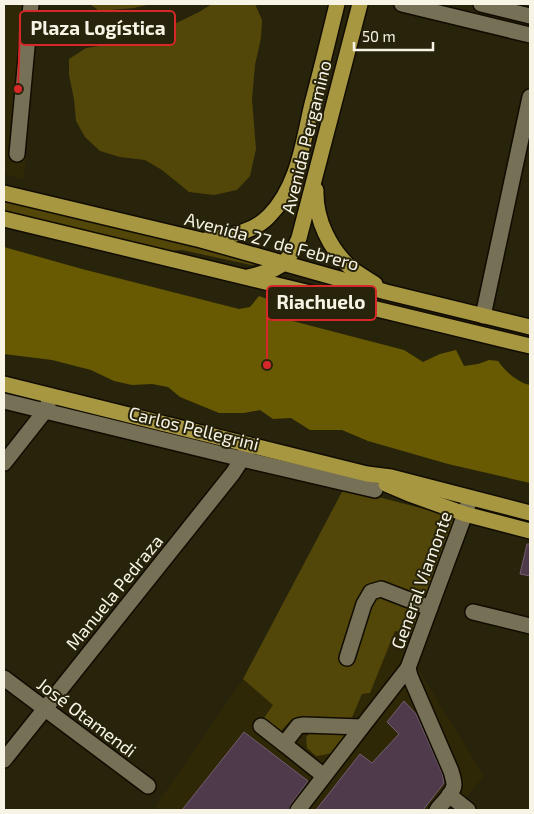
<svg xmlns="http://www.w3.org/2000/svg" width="534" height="814" font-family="'Exo 2',sans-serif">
	<rect width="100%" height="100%" fill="#28230b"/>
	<g fill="#2f2807">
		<polygon points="4,4 40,4 24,179 4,174"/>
		<polygon points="395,631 484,776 456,810 153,810 243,679 292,719 350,722 362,694 370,693"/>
	</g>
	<g fill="#524709">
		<polygon points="90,4 151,4 134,8 99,11"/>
		<polygon points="212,4 255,4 262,20 261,38 255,65 252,99 256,149 250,176 237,190 214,195 189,192 162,170 145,160 120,157 100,151 85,137 76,121 74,99 69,75 69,59 86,48 125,42 162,30 199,12"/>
		<polygon points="4,197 265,263 251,265 182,250 168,251 4,210"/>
		<polygon points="344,488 455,517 413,636 395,631 370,693 362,694 350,722 304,718 292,719 278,734 264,718 273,705 243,679"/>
		<path d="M314,730l32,2c-9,19 -8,21 -30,24l-9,-8 -1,-11z"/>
	</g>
	<path fill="#685a02" d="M4,247l78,22 157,40 11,-2 9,-11 16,6 6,16 123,32 19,12 17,-8 16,-4 8,16 14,-2 11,-4 9,1c8,11 19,21 32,24v98l-82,-19 -80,-23 -26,-11h-32l-19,-12 -18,1 -13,-9 -16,3h-25l-39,-16 -12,-10 -16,-3 -20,1 -18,-4 -23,-11 -39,-10 -48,-6z"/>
	<g fill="#4e3a4b" stroke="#745e71">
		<polygon points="527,544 530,544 530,576 520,574"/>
		<polygon points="404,701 416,714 442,773 444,783 423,810 316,810 360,754 372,763 399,734 387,722"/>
		<polygon points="244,732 308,781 291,804 289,810 182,810"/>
	</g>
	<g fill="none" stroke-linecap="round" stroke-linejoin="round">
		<defs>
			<g id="minor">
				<polyline points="402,4 530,35"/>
				<polyline points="481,4 530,16"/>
				<polyline points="17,154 31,4"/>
				<polyline points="483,316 530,97"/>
				<polyline points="4,401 242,459 375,490"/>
				<polyline points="4,463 45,411 48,404"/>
				<polyline points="473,612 530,626"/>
				<polyline points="347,658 364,604 371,592 381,589 430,608"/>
				<polyline points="4,678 148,786"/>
				<polyline points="261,726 284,744 298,726 304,725 362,727 408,668"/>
				<polyline points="284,744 324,776"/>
				<polyline points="4,760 233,473 242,459 249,445"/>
				<polyline points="449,795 468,810"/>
				<polyline points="298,810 362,727"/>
				<path d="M437,810c5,-7 16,-16 17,-25 0,-5 -2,-10 -3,-14l-41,-95 -2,-8 22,-60 35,-94 5,-16"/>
			</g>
			<g id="major">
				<path d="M316,190c-1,29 14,60 36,79 7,5 15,10 23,15"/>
				<polyline points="4,193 201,240 386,292 530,327"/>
				<polyline points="4,219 530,346"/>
				<path d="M206,240c22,-4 47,-7 63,-24 29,-29 34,-74 43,-112 9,-34 17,-67 25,-100"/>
				<path d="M248,277c29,-7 39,-10 51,-39l61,-234"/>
				<polyline points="4,384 367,474 391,477 530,513"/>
				<polyline points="386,484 412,495 465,514 530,531"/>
			</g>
		</defs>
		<use href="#minor" stroke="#110c00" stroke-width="18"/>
		<use href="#major" stroke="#110c00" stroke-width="18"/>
		<use href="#minor" stroke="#757056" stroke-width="15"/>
		<use href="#major" stroke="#a79740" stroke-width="15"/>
	</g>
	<g text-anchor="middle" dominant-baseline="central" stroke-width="4" stroke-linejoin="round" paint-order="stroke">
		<g font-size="18" fill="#f7f4e5" stroke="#28230b">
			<text transform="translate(306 137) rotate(-76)">Avenida Pergamino</text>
			<text transform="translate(272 241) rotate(15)">Avenida 27 de Febrero</text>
			<text transform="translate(194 428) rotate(14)">Carlos Pellegrini</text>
			<text transform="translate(421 580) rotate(-70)">General Viamonte</text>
			<text transform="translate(114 592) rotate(-51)">Manuela Pedraza</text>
			<text transform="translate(87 717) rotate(37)">José Otamendi</text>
		</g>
	</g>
	<path fill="none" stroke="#d62828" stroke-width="2" d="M18 89L20 28M267 365L267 303"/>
	<g fill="#d62828" stroke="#28230b" stroke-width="2">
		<circle cx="18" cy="89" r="5"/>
		<circle cx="267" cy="365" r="5"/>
	</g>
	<g fill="#28230b" stroke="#d62828" stroke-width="2">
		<rect x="20" y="11" width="155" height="34" rx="5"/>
		<rect x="267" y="286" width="109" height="34" rx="5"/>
	</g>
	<g font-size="19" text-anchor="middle" font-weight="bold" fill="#f7f4e5">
		<text x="98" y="35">Plaza Logística</text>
		<text x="321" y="309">Riachuelo</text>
	</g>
	<rect width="534" height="814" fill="none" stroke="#f7f4e5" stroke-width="10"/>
	<path d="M354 42v8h79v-8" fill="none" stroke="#f7f4e5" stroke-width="2.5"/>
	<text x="362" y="42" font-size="15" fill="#f7f4e5" stroke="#28230b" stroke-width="4" paint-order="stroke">50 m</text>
</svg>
